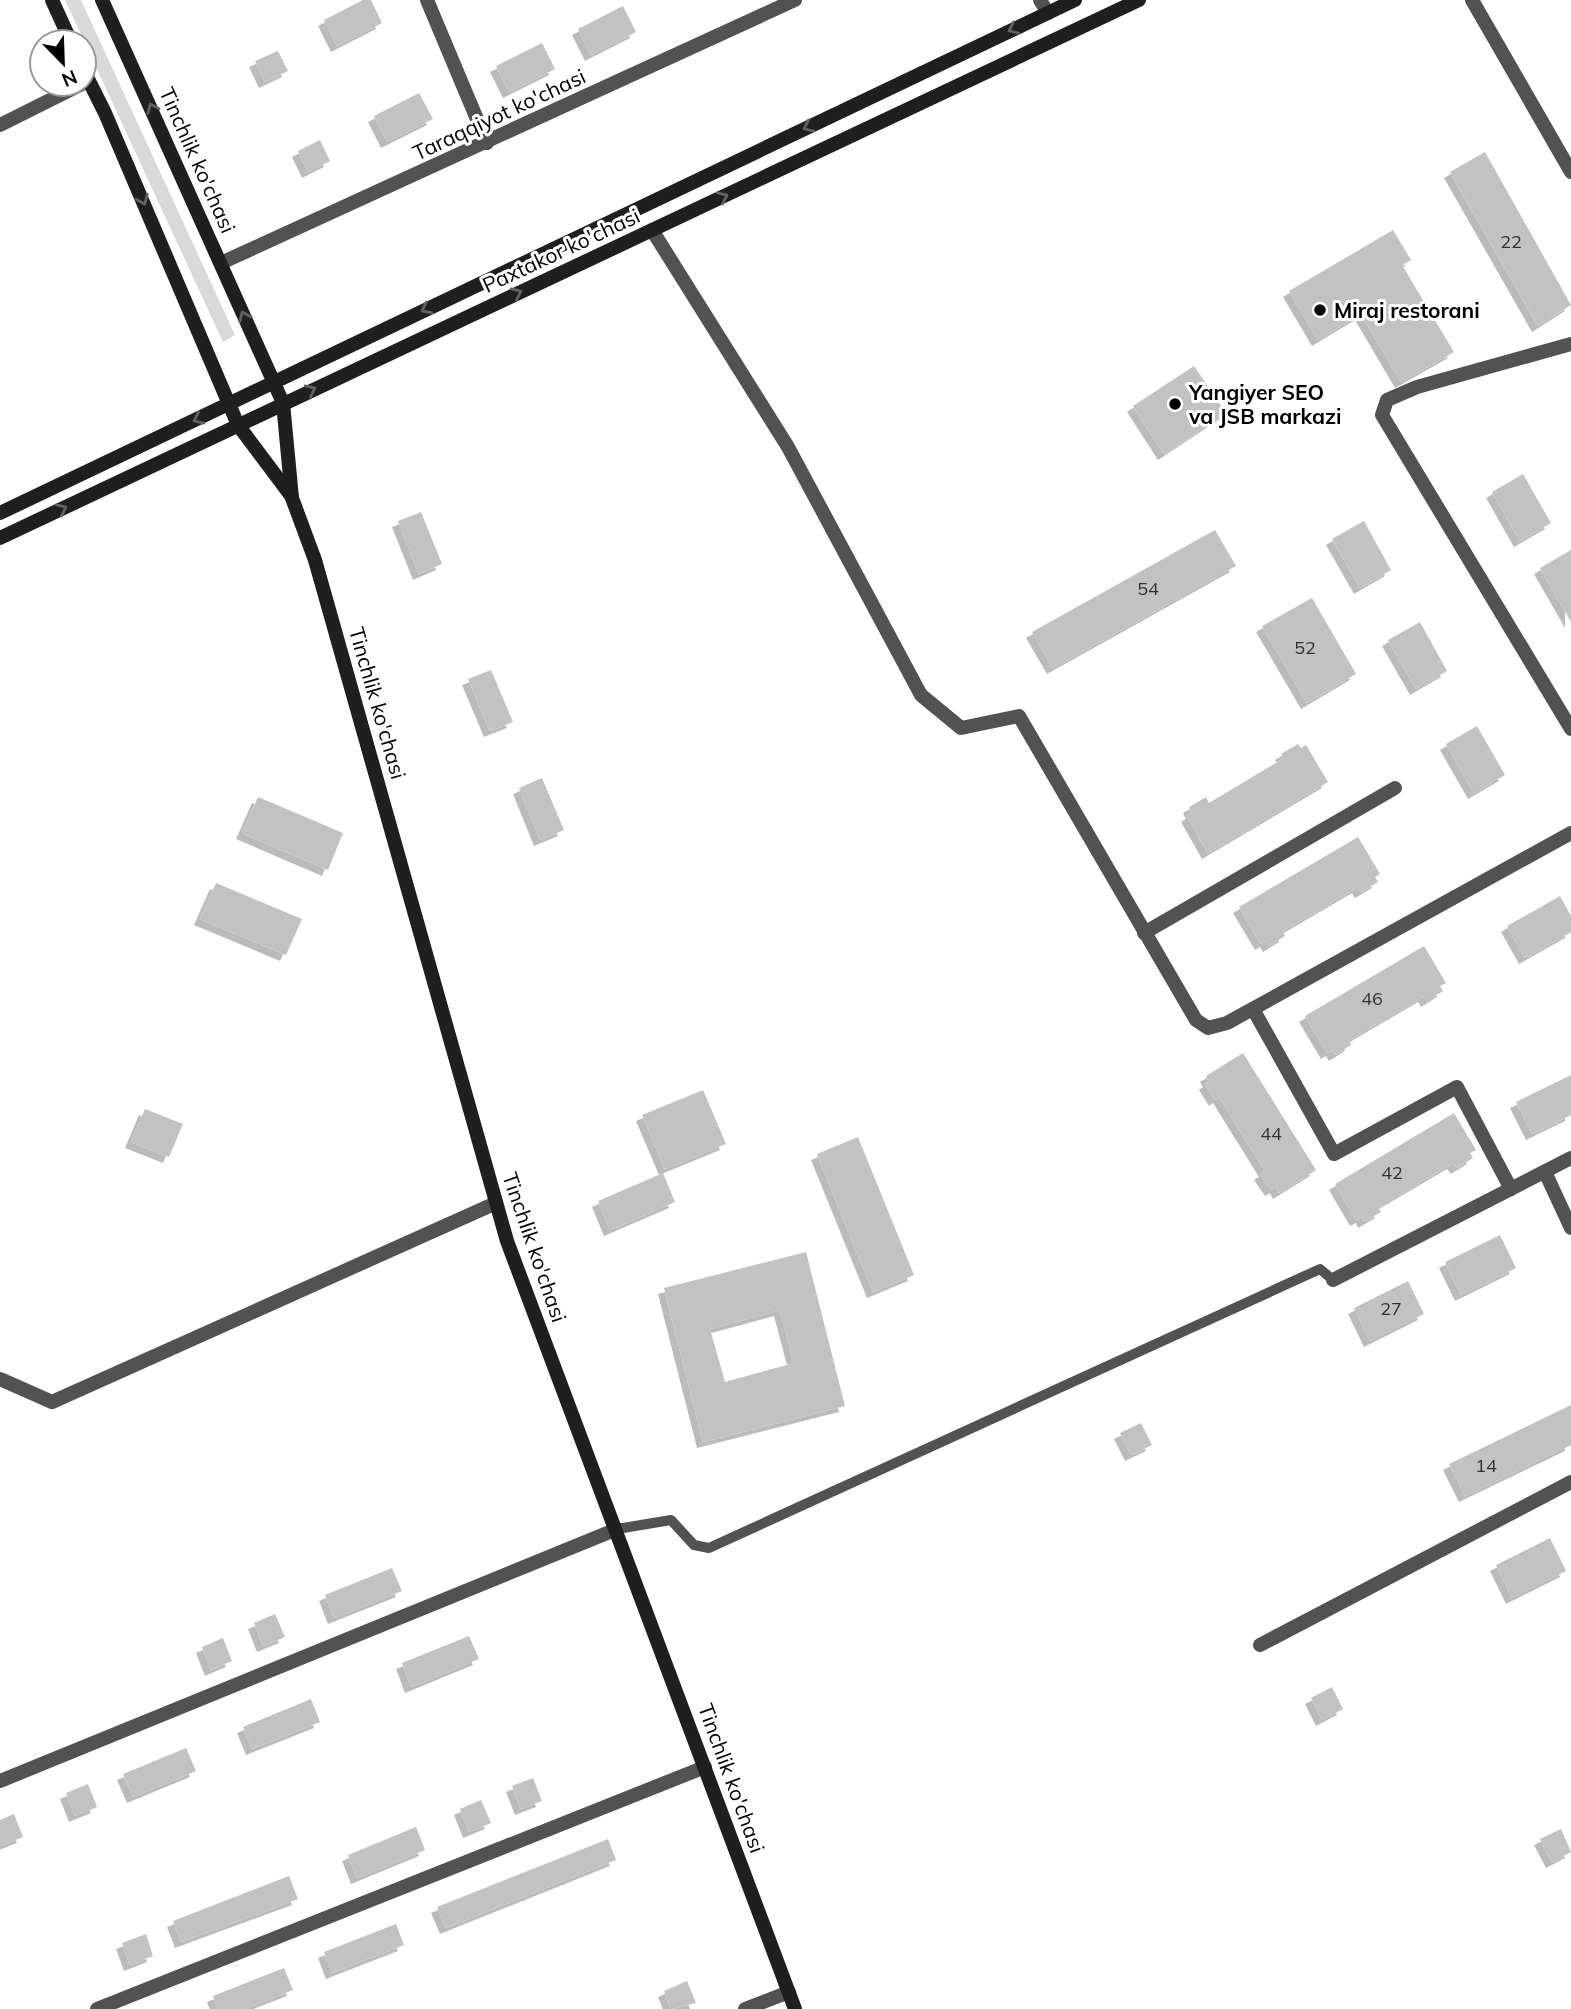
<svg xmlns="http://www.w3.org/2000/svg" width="1571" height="2009" font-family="Mulish,sans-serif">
	<defs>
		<filter id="shadow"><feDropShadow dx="-6" dy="6" stdDeviation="0" flood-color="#0004"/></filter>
	</defs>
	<rect width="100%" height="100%" fill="#fff"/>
	<polygon fill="#d9d9d9" points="65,0 81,0 235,335 223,342"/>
	<g fill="#c2c2c2" fill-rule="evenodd" filter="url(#shadow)">
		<polygon points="363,0 371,0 382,23 337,46 324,20"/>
		<polygon points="623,6 636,32 591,55 578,29"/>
		<polygon points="542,43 555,69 509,92 496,66"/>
		<polygon points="278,51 288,71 265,82 255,61"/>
		<polygon points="419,93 433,119 387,142 374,116"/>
		<polygon points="320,140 330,161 308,172 298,151"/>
		<polygon points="1485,152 1571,305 1538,326 1450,172"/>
		<polygon points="1393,230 1411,260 1402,265 1454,352 1401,382 1361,314 1318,340 1289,291"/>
		<polygon points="1194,366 1226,413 1164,454 1133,406"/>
		<polygon points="1523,474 1551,523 1520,541 1492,492"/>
		<polygon points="421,512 442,564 419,574 398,521"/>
		<polygon points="1364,521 1391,570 1360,588 1332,539"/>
		<polygon points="1215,530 1236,566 1053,668 1032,632"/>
		<polygon points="1571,550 1571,622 1540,568"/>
		<polygon points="1312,598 1356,674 1307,703 1262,626"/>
		<polygon points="1420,622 1447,671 1416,689 1388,640"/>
		<polygon points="491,670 513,722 490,731 468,679"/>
		<polygon points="1477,726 1505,775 1474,793 1446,744"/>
		<polygon points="1298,744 1301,748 1306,745 1328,782 1208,853 1187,816 1192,813 1189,807 1206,797 1209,803 1284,758 1281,754"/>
		<polygon points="542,778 564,830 540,840 519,788"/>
		<polygon points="258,797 343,833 328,870 242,833"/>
		<polygon points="1358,837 1380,874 1375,877 1378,882 1361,892 1358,887 1283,931 1285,936 1269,946 1266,941 1261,944 1239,907"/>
		<polygon points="216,883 302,919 286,955 200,919"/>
		<polygon points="1560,896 1571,916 1571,932 1525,958 1507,926"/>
		<polygon points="1424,946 1446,983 1440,986 1443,991 1427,1001 1424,996 1349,1040 1351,1045 1335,1055 1332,1050 1327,1053 1305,1016"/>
		<polygon points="1243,1053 1316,1170 1279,1193 1276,1187 1271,1190 1260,1174 1265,1171 1219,1097 1215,1100 1205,1084 1209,1081 1206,1076"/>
		<polygon points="1571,1075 1571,1115 1532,1134 1516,1102"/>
		<polygon points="703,1090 726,1144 665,1169 642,1115"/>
		<polygon points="145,1109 183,1124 169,1157 131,1142"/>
		<polygon points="1454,1113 1476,1150 1470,1153 1473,1158 1457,1168 1453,1163 1378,1207 1381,1212 1364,1222 1362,1217 1356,1220 1335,1184"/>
		<polygon points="858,1137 914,1275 873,1292 817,1154"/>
		<polygon points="663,1173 675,1202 610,1230 598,1201"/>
		<polygon points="1500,1235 1516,1268 1461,1295 1445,1262"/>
		<path d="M806,1252l39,154 -142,36 -39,-154zM780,1310l14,53 -69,19 -15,-53z"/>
		<polygon points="1408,1281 1424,1314 1370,1341 1354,1308"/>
		<polygon points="1571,1405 1571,1445 1465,1496 1449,1464"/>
		<polygon points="1141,1423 1152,1445 1131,1455 1120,1433"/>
		<polygon points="1550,1538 1566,1571 1512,1598 1496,1565"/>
		<polygon points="392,1568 402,1591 334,1618 325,1595"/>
		<polygon points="275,1614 285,1637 263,1646 254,1623"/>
		<polygon points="469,1636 479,1659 411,1687 402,1663"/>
		<polygon points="223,1638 232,1661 211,1670 202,1647"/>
		<polygon points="1332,1687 1343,1709 1322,1720 1311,1698"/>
		<polygon points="311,1699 320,1722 252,1749 243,1727"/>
		<polygon points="186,1748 196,1771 133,1797 123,1774"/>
		<polygon points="533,1778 542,1801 521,1809 512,1786"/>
		<polygon points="88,1784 97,1807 75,1816 66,1793"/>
		<polygon points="481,1800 491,1823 469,1832 460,1809"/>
		<polygon points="14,1814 23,1837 0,1846 0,1820"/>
		<polygon points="416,1827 425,1850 357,1878 348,1855"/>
		<polygon points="1561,1829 1571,1852 1552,1862 1540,1839"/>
		<polygon points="608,1839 616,1860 446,1928 437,1907"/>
		<polygon points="289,1876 298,1899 181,1942 173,1921"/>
		<polygon points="396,1924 404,1945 332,1973 324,1952"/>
		<polygon points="146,1934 153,1956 130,1965 122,1943"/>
		<polygon points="284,1968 293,1990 244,2009 218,2009 213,1996"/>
		<polygon points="687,1981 696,2003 671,2009 664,1991"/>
	</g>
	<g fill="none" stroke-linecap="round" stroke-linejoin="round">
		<polyline stroke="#525252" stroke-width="10" points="617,1529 671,1520 694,1545 709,1548 1320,1269 1333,1280"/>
		<g stroke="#525252" stroke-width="14">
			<polyline points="427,0 487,143"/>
			<polyline points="1040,0 1048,13"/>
			<polyline points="1472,0 1571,172"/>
			<polyline points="0,125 82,84"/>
			<polyline points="652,230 788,447 921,695 961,728 1019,716 1196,1020 1208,1028 1227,1023 1571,833"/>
			<polyline points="221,263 795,0"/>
			<polyline points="1571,344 1417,387 1387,400 1382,415 1571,729"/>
			<polyline points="1144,933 1395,788"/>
			<polyline points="1253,1009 1334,1154 1457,1087 1511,1189"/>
			<polyline points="1545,1172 1571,1228"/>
			<polyline points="1333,1280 1571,1158"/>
			<polyline points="0,1379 52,1402 496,1203"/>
			<polyline points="1260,1645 1571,1482"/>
			<polyline points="0,1781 617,1529"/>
			<polyline points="97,2009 705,1767"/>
			<polyline points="745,2009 789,1992"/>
		</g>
		<g stroke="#1f1f1f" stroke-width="14">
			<polyline points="52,0 71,42"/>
			<polyline points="102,0 283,403 292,498 315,560 507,1241 795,2009"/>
			<polyline points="84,71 105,113 238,425 292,497"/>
			<polyline points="0,513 1075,0"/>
			<polyline points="0,538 1139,0"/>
		</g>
	</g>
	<defs><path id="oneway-chevron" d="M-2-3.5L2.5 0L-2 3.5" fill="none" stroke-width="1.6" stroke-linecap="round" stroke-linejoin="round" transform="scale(1.75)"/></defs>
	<g stroke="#626262">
		<use href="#oneway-chevron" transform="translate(1013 29) rotate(155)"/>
		<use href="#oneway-chevron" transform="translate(152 108) rotate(-114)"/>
		<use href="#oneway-chevron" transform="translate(808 127) rotate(155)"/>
		<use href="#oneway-chevron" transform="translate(723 197) rotate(-25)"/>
		<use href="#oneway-chevron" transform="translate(143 200) rotate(67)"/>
		<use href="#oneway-chevron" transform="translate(517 293) rotate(-25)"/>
		<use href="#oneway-chevron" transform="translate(426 309) rotate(154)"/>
		<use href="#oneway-chevron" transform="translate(244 316) rotate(-114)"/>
		<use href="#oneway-chevron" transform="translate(311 390) rotate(-25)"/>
		<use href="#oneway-chevron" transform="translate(198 419) rotate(155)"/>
		<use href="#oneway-chevron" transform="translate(62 509) rotate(-25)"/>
	</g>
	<g fill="#000" stroke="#fff" stroke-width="2.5">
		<circle cx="1320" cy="310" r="7"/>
		<circle cx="1175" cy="404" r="7"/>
	</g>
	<g text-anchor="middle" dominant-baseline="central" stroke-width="6" stroke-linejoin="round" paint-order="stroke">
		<g font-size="18" fill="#303030">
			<text x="1511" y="241">22</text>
			<text x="1148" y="588">54</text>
			<text x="1305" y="647">52</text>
			<text x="1372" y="998">46</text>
			<text x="1271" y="1133">44</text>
			<text x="1392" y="1172">42</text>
			<text x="1391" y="1308">27</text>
			<text x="1486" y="1465">14</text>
		</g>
		<g font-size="21" fill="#000" stroke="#fff">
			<text transform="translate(499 114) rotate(-25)">Taraqqiyot ko'chasi</text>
			<text transform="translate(198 160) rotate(66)">Tinchlik ko'chasi</text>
			<text transform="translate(561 250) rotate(-25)">Paxtakor ko'chasi</text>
			<text transform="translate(378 703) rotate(74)">Tinchlik ko'chasi</text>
			<text transform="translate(535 1247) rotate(71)">Tinchlik ko'chasi</text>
			<text transform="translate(732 1778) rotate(70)">Tinchlik ko'chasi</text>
		</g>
		<g font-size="21" font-weight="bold" fill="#000" stroke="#fff" text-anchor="start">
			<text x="1334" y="310">Miraj restorani</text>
			<text x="1189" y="392">Yangiyer SEO<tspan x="1189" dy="24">va JSB markazi</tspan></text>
		</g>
	</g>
	<g transform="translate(63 63) rotate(157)"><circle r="33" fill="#ffffff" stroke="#999999" stroke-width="2"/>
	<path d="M0-5L12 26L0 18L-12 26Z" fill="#000000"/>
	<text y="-10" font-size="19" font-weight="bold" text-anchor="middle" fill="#000000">N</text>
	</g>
</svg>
